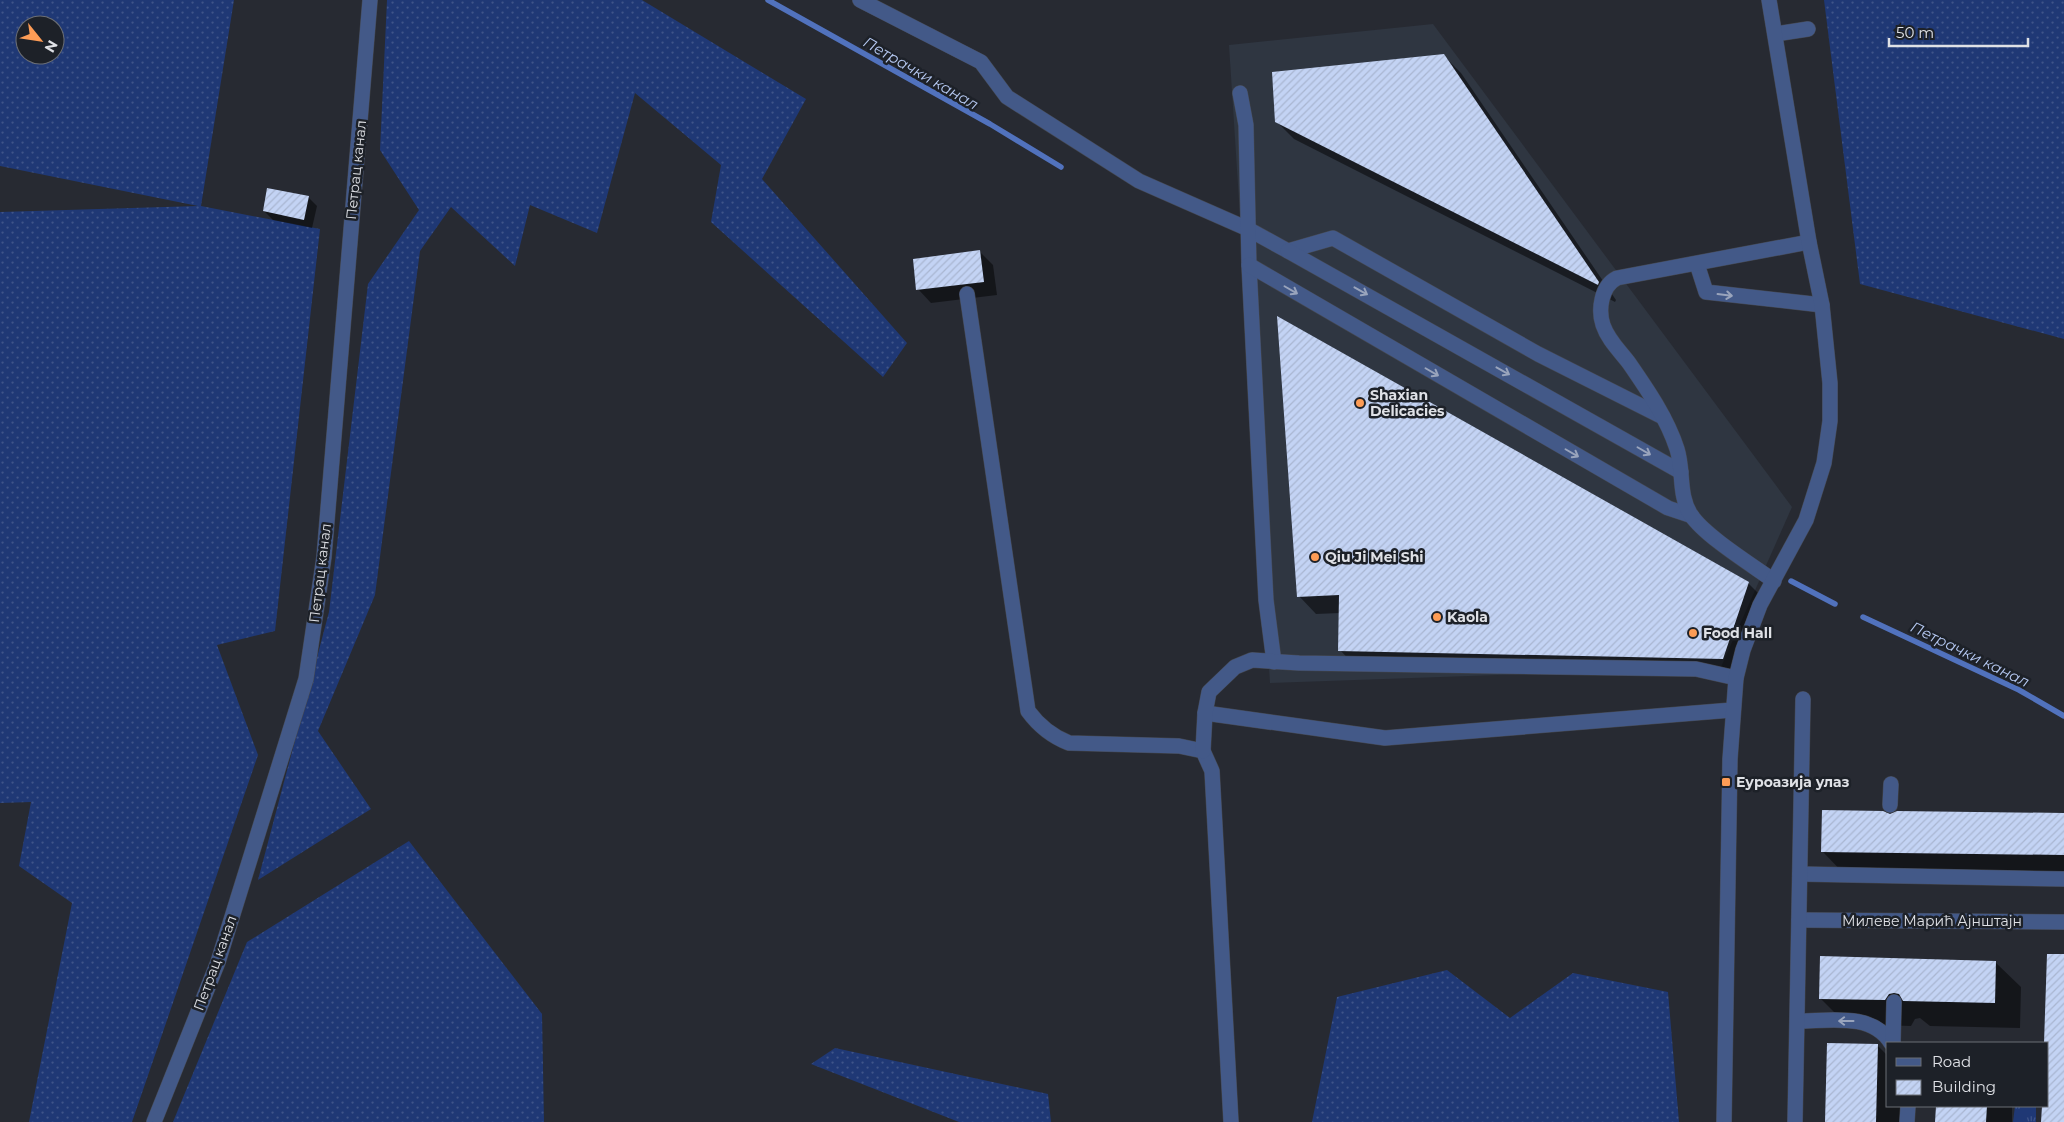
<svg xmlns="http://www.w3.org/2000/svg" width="2064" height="1122" font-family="Montserrat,sans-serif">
	<defs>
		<pattern id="grass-dots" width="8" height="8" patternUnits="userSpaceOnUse" patternTransform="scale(1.25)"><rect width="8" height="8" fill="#1f3875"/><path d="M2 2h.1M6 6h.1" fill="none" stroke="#3f5489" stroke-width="1.8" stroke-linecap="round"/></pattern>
		<pattern id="park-tufts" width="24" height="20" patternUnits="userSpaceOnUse" patternTransform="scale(1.25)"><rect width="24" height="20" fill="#1f3875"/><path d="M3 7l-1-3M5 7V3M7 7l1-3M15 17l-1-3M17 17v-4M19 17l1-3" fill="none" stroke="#3f5489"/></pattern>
		<pattern id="building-hatch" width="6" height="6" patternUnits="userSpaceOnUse" patternTransform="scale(1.25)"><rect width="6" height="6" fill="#c3d3f4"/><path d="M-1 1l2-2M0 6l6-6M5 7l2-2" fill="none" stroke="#a9b6d1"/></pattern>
	</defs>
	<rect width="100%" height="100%" fill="#272a32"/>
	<polygon fill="#2f3641" points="1433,24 1792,507 1721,667 1270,683 1229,45"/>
	<g fill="url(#grass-dots)" fill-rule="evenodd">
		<path d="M0,0h234l-33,206 119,23 -45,402 -58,14 41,110 -126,367h-103l43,-219 -53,-37 12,-64 -31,1v-591l198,-6 -198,-40zM25,25h30v30h-30z"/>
		<polygon points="387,0 642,0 806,99 762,179 907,343 883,377 711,222 721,165 635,93 597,233 530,205 515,266 451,207 420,251 375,595 318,731 371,809 258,880 329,612 368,284 419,210 380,150"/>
		<polygon points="1824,0 2064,0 2064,339 1860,284"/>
		<polygon points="409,841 542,1014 544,1122 173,1122 247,942"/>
		<polygon points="1447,970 1510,1018 1573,973 1668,992 1679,1122 1312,1122 1337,997"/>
		<polygon points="835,1048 1048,1094 1051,1122 959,1122 811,1064"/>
	</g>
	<polygon fill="url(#park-tufts)" points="2015,1106 2036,1106 2036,1122 2013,1122"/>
	<g fill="#0007">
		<polygon points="1443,55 1461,73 1616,300 1615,302 1294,139 1276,121"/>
		<polygon points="308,197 317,206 312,228 273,220 264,211"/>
		<polygon points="980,252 993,265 997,295 931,303 918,289"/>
		<polygon points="1278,319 1748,583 1766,601 1740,676 1357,668 1340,650 1340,613 1316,614 1299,596"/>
		<polygon points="2064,814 2064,880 1848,878 1823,852 1890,816"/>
		<polygon points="2048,955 2064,955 2064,1122 2043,1122 2043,1106 2048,1106 2048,1043 2045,1043"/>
		<polygon points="1995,962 2021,987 2020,1028 1930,1026 1920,1018 1915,1019 1911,1026 1846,1024 1820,998"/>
		<polygon points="1877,1045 1888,1056 1888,1106 1902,1106 1902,1122 1827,1122"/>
		<rect x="1937" y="1106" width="75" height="16"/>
	</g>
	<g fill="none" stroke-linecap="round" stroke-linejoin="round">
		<g stroke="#5172bd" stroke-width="5.5">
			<polyline points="768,0 990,124 1061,167"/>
			<polyline points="1791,581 1835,604"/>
			<polyline points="1863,617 2019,690 2064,716"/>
		</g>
	</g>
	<g fill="url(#building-hatch)">
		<polygon points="1444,54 1599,282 1598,285 1275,122 1272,72"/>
		<polygon points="267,188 309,196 304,220 263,211"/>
		<polygon points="980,250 984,282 916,290 913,259"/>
		<polygon points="1277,316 1749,582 1723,659 1338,651 1339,595 1297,597"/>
		<polygon points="1822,810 1883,811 1890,814 1897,811 2064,813 2064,855 1821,852"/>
		<polygon points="2047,954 2064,954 2064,1122 2041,1122 2042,1106 2048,1106 2048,1043 2044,1043"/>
		<polygon points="1820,956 1996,961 1995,1003 1903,1001 1899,994 1894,993 1889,994 1885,1000 1819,999"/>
		<polygon points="1827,1043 1878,1044 1876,1122 1825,1122"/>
		<polygon points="1936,1106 1987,1106 1986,1122 1935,1122"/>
	</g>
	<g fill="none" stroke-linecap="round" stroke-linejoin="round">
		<defs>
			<g id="minor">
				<polyline points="860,0 981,62 1007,97 1139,181 1248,229 1288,251 1333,238 1538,354 1663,417"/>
				<polyline points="1775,34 1808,29"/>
				<polyline points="1240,93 1246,125 1249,265 1266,600 1274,662"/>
				<polyline points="1288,251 1681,472"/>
				<polyline points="1697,264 1706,292 1822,305"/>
				<polyline points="1249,265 1668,508 1692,516"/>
				<path d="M967,294l61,417c11,15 23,25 41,32l110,3 24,5 9,20 19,351"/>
				<path d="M1774,581c-22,-16 -69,-45 -83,-66 -13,-20 -7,-44 -14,-66 -10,-31 -30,-60 -48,-86 -9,-12 -21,-23 -26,-38 -5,-15 -2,-39 14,-47l192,-36"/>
				<polyline points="1205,713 1385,738 1732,710"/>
				<polyline points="1203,751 1205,713 1209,692 1235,667 1252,660 1299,663 1696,669 1736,678"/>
				<polyline points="1890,805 1891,784"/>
				<polyline points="1800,874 2064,879"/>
				<polyline points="1799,920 2064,922"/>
				<path d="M1798,1021c31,0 74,-9 93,22"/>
				<polyline points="1893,1043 1894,1002"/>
				<polyline points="154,1122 218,962 306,679 324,557 370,0"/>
				<polyline points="1724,1122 1730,759 1736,678 1743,650 1760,605 1806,520 1824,463 1830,421 1830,383 1822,305 1809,242 1769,0"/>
				<polyline points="1795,1122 1803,699"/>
				<polyline points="1907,1122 1908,1106"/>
			</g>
		</defs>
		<use href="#minor" stroke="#44474f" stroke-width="16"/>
		<use href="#minor" stroke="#435988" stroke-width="15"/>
	</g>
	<defs><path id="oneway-shaft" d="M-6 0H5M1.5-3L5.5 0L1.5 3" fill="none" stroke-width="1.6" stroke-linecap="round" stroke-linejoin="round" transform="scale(1.25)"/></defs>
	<g stroke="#99a4bc">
		<use href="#oneway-shaft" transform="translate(1291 290) rotate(30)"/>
		<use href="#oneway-shaft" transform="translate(1361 291) rotate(29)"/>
		<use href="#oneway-shaft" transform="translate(1725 295) rotate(7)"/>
		<use href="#oneway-shaft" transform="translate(1503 371) rotate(29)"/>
		<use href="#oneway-shaft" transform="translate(1432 372) rotate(30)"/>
		<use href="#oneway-shaft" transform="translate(1644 451) rotate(30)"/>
		<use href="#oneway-shaft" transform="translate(1572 453) rotate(30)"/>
		<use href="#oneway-shaft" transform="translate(1846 1021) rotate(-180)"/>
	</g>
	<g fill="#fd9c56" stroke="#1d2128" stroke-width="2">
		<circle cx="1360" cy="403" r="5"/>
		<circle cx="1315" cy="557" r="5"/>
		<circle cx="1437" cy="617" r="5"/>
		<circle cx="1693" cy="633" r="5"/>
		<rect x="1721" y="777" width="10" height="10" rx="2.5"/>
	</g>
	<g text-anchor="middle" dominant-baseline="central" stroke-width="5" stroke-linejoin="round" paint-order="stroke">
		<g font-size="14" fill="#dfe1e6" stroke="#1d2128">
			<text transform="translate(356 170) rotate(-84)">Петрац канал</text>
			<text transform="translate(320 573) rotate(-83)">Петрац канал</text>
			<text x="1932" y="921">Милеве Марић Ајнштајн</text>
			<text transform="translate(215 963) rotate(-70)">Петрац канал</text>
		</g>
		<g font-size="14" font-weight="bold" fill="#dfe1e6" stroke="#1d2128" text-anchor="start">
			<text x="1370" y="395">Shaxian<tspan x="1370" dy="16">Delicacies</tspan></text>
			<text x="1325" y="557">Qiu Ji Mei Shi</text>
			<text x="1447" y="617">Kaola</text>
			<text x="1703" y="633">Food Hall</text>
			<text x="1736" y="782">Еуроазија улаз</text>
		</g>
		<g font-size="15" font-style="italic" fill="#b5c8f1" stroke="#1d2128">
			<text transform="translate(921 73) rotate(30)">Петрачки канал</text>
			<text transform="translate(1970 654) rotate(26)">Петрачки канал</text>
		</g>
	</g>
	<rect x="1886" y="1042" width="162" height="65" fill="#1d2128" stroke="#6b6e74"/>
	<rect x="1896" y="1058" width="25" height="8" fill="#435988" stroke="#6b6e74"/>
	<text x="1932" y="1067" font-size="15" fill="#dfe1e6">Road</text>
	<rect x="1896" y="1080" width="25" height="15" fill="url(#building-hatch)" stroke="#6b6e74"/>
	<text x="1932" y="1092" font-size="15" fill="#dfe1e6">Building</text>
	<g transform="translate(40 40) rotate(120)"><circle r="24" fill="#1d2128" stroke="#6b6e74"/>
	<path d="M0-4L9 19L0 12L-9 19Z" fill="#fd9c56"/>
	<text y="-8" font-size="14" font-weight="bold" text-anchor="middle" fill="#dfe1e6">N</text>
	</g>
	<path d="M1889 38v8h139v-8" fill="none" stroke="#dfe1e6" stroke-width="2.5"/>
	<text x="1896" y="38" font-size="15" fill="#dfe1e6" stroke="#1d2128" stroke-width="4" paint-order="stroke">50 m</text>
</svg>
